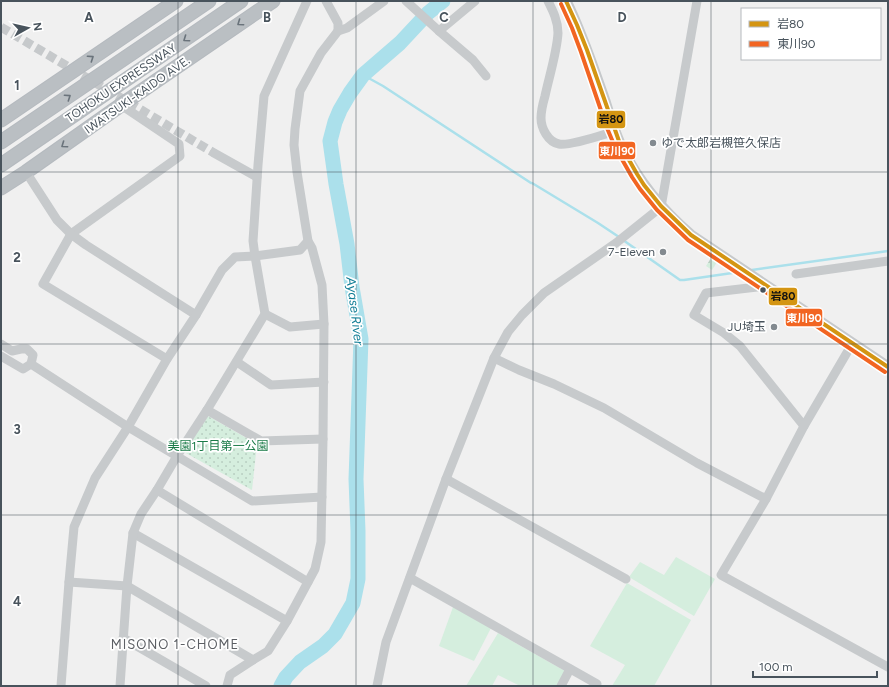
<svg xmlns="http://www.w3.org/2000/svg" width="889" height="687" font-family="Figtree,'Noto Sans JP',sans-serif">
	<defs>
		<pattern id="cemetery-stones" width="16" height="16" patternUnits="userSpaceOnUse"><rect width="16" height="16" fill="#d5eede"/><path d="M2 7V4a2 2 0 0 1 4 0v3zM10 15v-3a2 2 0 0 1 4 0v3z" fill="#b8cec1"/></pattern>
		<pattern id="park-dots" width="8" height="8" patternUnits="userSpaceOnUse"><rect width="8" height="8" fill="#d5eede"/><path d="M2 2h.1M6 6h.1" fill="none" stroke="#b8cec1" stroke-width="1.8" stroke-linecap="round"/></pattern>
	</defs>
	<rect width="100%" height="100%" fill="#f0f0f0"/>
	<g fill="#d5eede">
		<polygon points="676,557 715,579 694,616 629,577 640,562 664,575"/>
		<polygon points="627,583 691,620 654,686 612,686 625,665 590,646"/>
		<polygon points="453,607 491,628 474,661 439,646"/>
		<polygon points="498,633 565,671 557,686 520,686 498,675 492,686 466,686"/>
	</g>
	<polygon fill="url(#cemetery-stones)" points="711,258 717,262 712,270 706,266"/>
	<polygon fill="url(#park-dots)" points="208,416 257,444 252,490 184,452"/>
	<g fill="none" stroke-linecap="round" stroke-linejoin="round">
		<g stroke="#abe0eb" stroke-width="2.5">
			<polyline points="363,75 383,86 531,183 532,183 598,223 619,237"/>
			<polyline points="623,240 680,280 684,280 739,272"/>
			<polyline points="752,270 888,251"/>
		</g>
		<polyline stroke="#abe0eb" stroke-width="15" points="281,686 286,677 300,662 323,646 335,634 353,603 358,579 358,531 356,479 361,339 352,287 347,244 336,184 330,141 335,122 340,110 350,93 363,75 400,43 428,13 443,1"/>
		<polyline stroke="#c6c9cb" stroke-width="9" stroke-dasharray="9 4.5" stroke-linecap="butt" points="1,27 214,153"/>
		<defs>
			<g id="highway">
				<polyline points="1,120 176,1"/>
				<polyline points="1,142 209,1"/>
				<polyline points="1,165 241,1"/>
				<polyline points="1,188 26,172 121,105 273,1"/>
			</g>
		</defs>
		<use href="#highway" stroke="#b5babf" stroke-width="15"/>
		<g stroke="#c7cacc" stroke-width="9">
			<polyline points="326,1 338,23 338,31"/>
			<polyline points="406,1 439,31"/>
			<polyline points="475,1 439,31 473,60 486,76"/>
			<path d="M548,1c5,10 10,20 10,32 -1,19 -9,44 -13,63 -2,7 -4,15 -4,22 0,10 7,24 18,26 12,2 43,-9 56,-13"/>
			<polyline points="121,105 179,144 180,156 71,234 43,284 167,359"/>
			<polyline points="214,153 257,177"/>
			<polyline points="26,172 57,220 71,234 86,245 196,315 167,359 128,427 95,478 74,527 69,582 61,686"/>
			<polyline points="796,274 888,261"/>
			<polyline points="764,284 757,287 706,293 694,315 724,333 740,346 804,426"/>
			<polyline points="265,314 290,327 324,324"/>
			<polyline points="196,315 222,270 235,257 255,256 300,250 308,241"/>
			<polyline points="1,344 12,351 21,349 27,349 33,355 31,364"/>
			<polyline points="852,344 804,426 766,499 721,575 888,667"/>
			<polyline points="1,356 23,369 31,364"/>
			<polyline points="494,358 519,370 554,384 604,408 697,463 766,499"/>
			<polyline points="237,362 271,385 324,382"/>
			<polyline points="31,364 128,427 252,501 322,497"/>
			<polyline points="207,410 261,441 323,439"/>
			<polyline points="446,479 626,579"/>
			<polyline points="157,490 308,582"/>
			<polyline points="133,533 287,621"/>
			<polyline points="410,578 597,684"/>
			<polyline points="69,582 127,586 253,660 268,651 287,621 315,569 321,542 323,439 324,324 322,285 312,248 308,241 297,172 294,145 295,129 300,91 321,53 338,31 347,28 384,1"/>
			<polyline points="123,638 206,686"/>
			<polyline points="120,686 127,586 133,533 141,514 157,490 177,456 207,410 265,314 255,256 253,241 258,165 264,96 307,1"/>
			<polyline points="227,686 230,675 253,660"/>
			<polyline points="377,686 386,642 446,479 494,358 508,332 522,315 544,293 616,243 661,207 697,1"/>
			<polyline points="561,686 570,669"/>
		</g>
		<path stroke="#c6c9cb" stroke-width="11" d="M566,1c16,32 27,66 39,100 5,16 10,33 18,49 17,34 39,60 68,85l197,132"/>
		<use href="#highway" stroke="#babfc3" stroke-width="13"/>
		<defs>
			<polyline id="bus-1" points="566,1 577,25 587,50 620,144 637,174 644,185 661,206 691,235 888,367"/>
			<polyline id="bus-2" points="561,4 572,28 581,52 607,128 615,147 632,177 640,189 657,210 688,240 885,372"/>
		</defs>
		<use href="#bus-1" stroke="#fff" stroke-width="7"/>
		<use href="#bus-2" stroke="#fff" stroke-width="7"/>
		<use href="#bus-1" stroke="#d49512" stroke-width="4"/>
		<use href="#bus-2" stroke="#f26522" stroke-width="4"/>
	</g>
	<defs><path id="oneway-chevron" d="M-2-3.5L2.5 0L-2 3.5" fill="none" stroke-width="1.6" stroke-linecap="round" stroke-linejoin="round"/></defs>
	<g stroke="#6a737b">
		<use href="#oneway-chevron" transform="translate(240 23) rotate(145)"/>
		<use href="#oneway-chevron" transform="translate(186 39) rotate(145)"/>
		<use href="#oneway-chevron" transform="translate(91 58) rotate(-34)"/>
		<use href="#oneway-chevron" transform="translate(68 97) rotate(-34)"/>
		<use href="#oneway-chevron" transform="translate(64 145) rotate(145)"/>
	</g>
	<path fill="none" stroke="#48535c" stroke-width="1" stroke-opacity="0.55" d="M178,1v685M356,1v685M533,1v685M711,1v685M1,172h887M1,344h887M1,515h887"/>
	<g fill="#838a90" stroke="#fff" stroke-width="1.5">
		<circle cx="653" cy="143" r="4"/>
		<circle cx="663" cy="252" r="4"/>
		<circle cx="774" cy="327" r="4"/>
	</g>
	<circle fill="#48535c" stroke="#fff" stroke-width="1.5" cx="763" cy="290" r="3.5"/>
	<g text-anchor="middle" dominant-baseline="central" stroke-width="3.5" stroke-linejoin="round" paint-order="stroke">
		<g font-size="12" fill="#48535c" stroke="#fff">
			<text transform="translate(121 83) rotate(-34)">TOHOKU EXPRESSWAY</text>
			<text transform="translate(137 95) rotate(-35)">IWATSUKI-KAIDO AVE.</text>
		</g>
		<g font-size="12" fill="#48535c" stroke="#fff" text-anchor="end">
			<text x="661" y="143" text-anchor="start">ゆで太郎岩槻笹久保店</text>
			<text x="655" y="252">7-Eleven</text>
			<text x="766" y="327">JU埼玉</text>
		</g>
		<g font-size="12" fill="#1a7b48" stroke="#fff">
			<text x="218" y="446">美園1丁目第一公園</text>
		</g>
		<g font-size="13" font-style="italic" fill="#127e96" stroke="#fff">
			<text transform="translate(355 311) rotate(83)">Ayase River</text>
		</g>
		<g font-size="13" letter-spacing="1" fill="#5c5f64" stroke="#fff">
			<text x="175" y="644">MISONO 1-CHOME</text>
		</g>
	</g>
	<g font-size="13" text-anchor="middle" font-weight="bold" fill="#48535c" stroke="#fff" stroke-width="3.5" stroke-linejoin="round" paint-order="stroke">
		<text x="89" y="22">A</text>
		<text x="267" y="22">B</text>
		<text x="444" y="22">C</text>
		<text x="622" y="22">D</text>
		<text x="17" y="90">1</text>
		<text x="17" y="262">2</text>
		<text x="17" y="434">3</text>
		<text x="17" y="606">4</text>
	</g>
	<g stroke="#fff" stroke-width="1.5">
		<rect x="596" y="110" width="30" height="19" rx="4" fill="#d49512"/>
		<rect x="598" y="141" width="38" height="19" rx="4" fill="#f26522"/>
		<rect x="768" y="287" width="30" height="19" rx="4" fill="#d49512"/>
		<rect x="785" y="308" width="38" height="19" rx="4" fill="#f26522"/>
	</g>
	<g font-size="11" text-anchor="middle" font-weight="bold" fill="#fff">
		<text x="617" y="155">東川90</text>
		<text x="804" y="322">東川90</text>
	</g>
	<g font-size="11" text-anchor="middle" font-weight="bold" fill="#111">
		<text x="611" y="123">岩80</text>
		<text x="783" y="300">岩80</text>
	</g>
	<rect width="889" height="687" fill="none" stroke="#48535c" stroke-width="4"/>
	<rect x="741" y="8" width="140" height="52" fill="#ffffff" stroke="#b6babe"/>
	<rect x="749" y="21" width="20" height="6" fill="#d49512" stroke="#b6babe"/>
	<text x="777" y="28" font-size="12" fill="#48535c">岩80</text>
	<rect x="749" y="41" width="20" height="6" fill="#f26522" stroke="#b6babe"/>
	<text x="777" y="48" font-size="12" fill="#48535c">東川90</text>
	<g transform="translate(28 28) rotate(82)" stroke="#ffffff" stroke-width="3" paint-order="stroke">
	<path d="M0-3L7 15L0 10L-7 15Z" fill="#48535c"/>
	<text y="-6" font-size="11" font-weight="bold" text-anchor="middle" fill="#48535c">N</text>
	</g>
	<path d="M753 671v6h124v-6" fill="none" stroke="#48535c" stroke-width="2"/>
	<text x="759" y="671" font-size="12" fill="#48535c" stroke="#ffffff" stroke-width="3" paint-order="stroke">100 m</text>
</svg>
